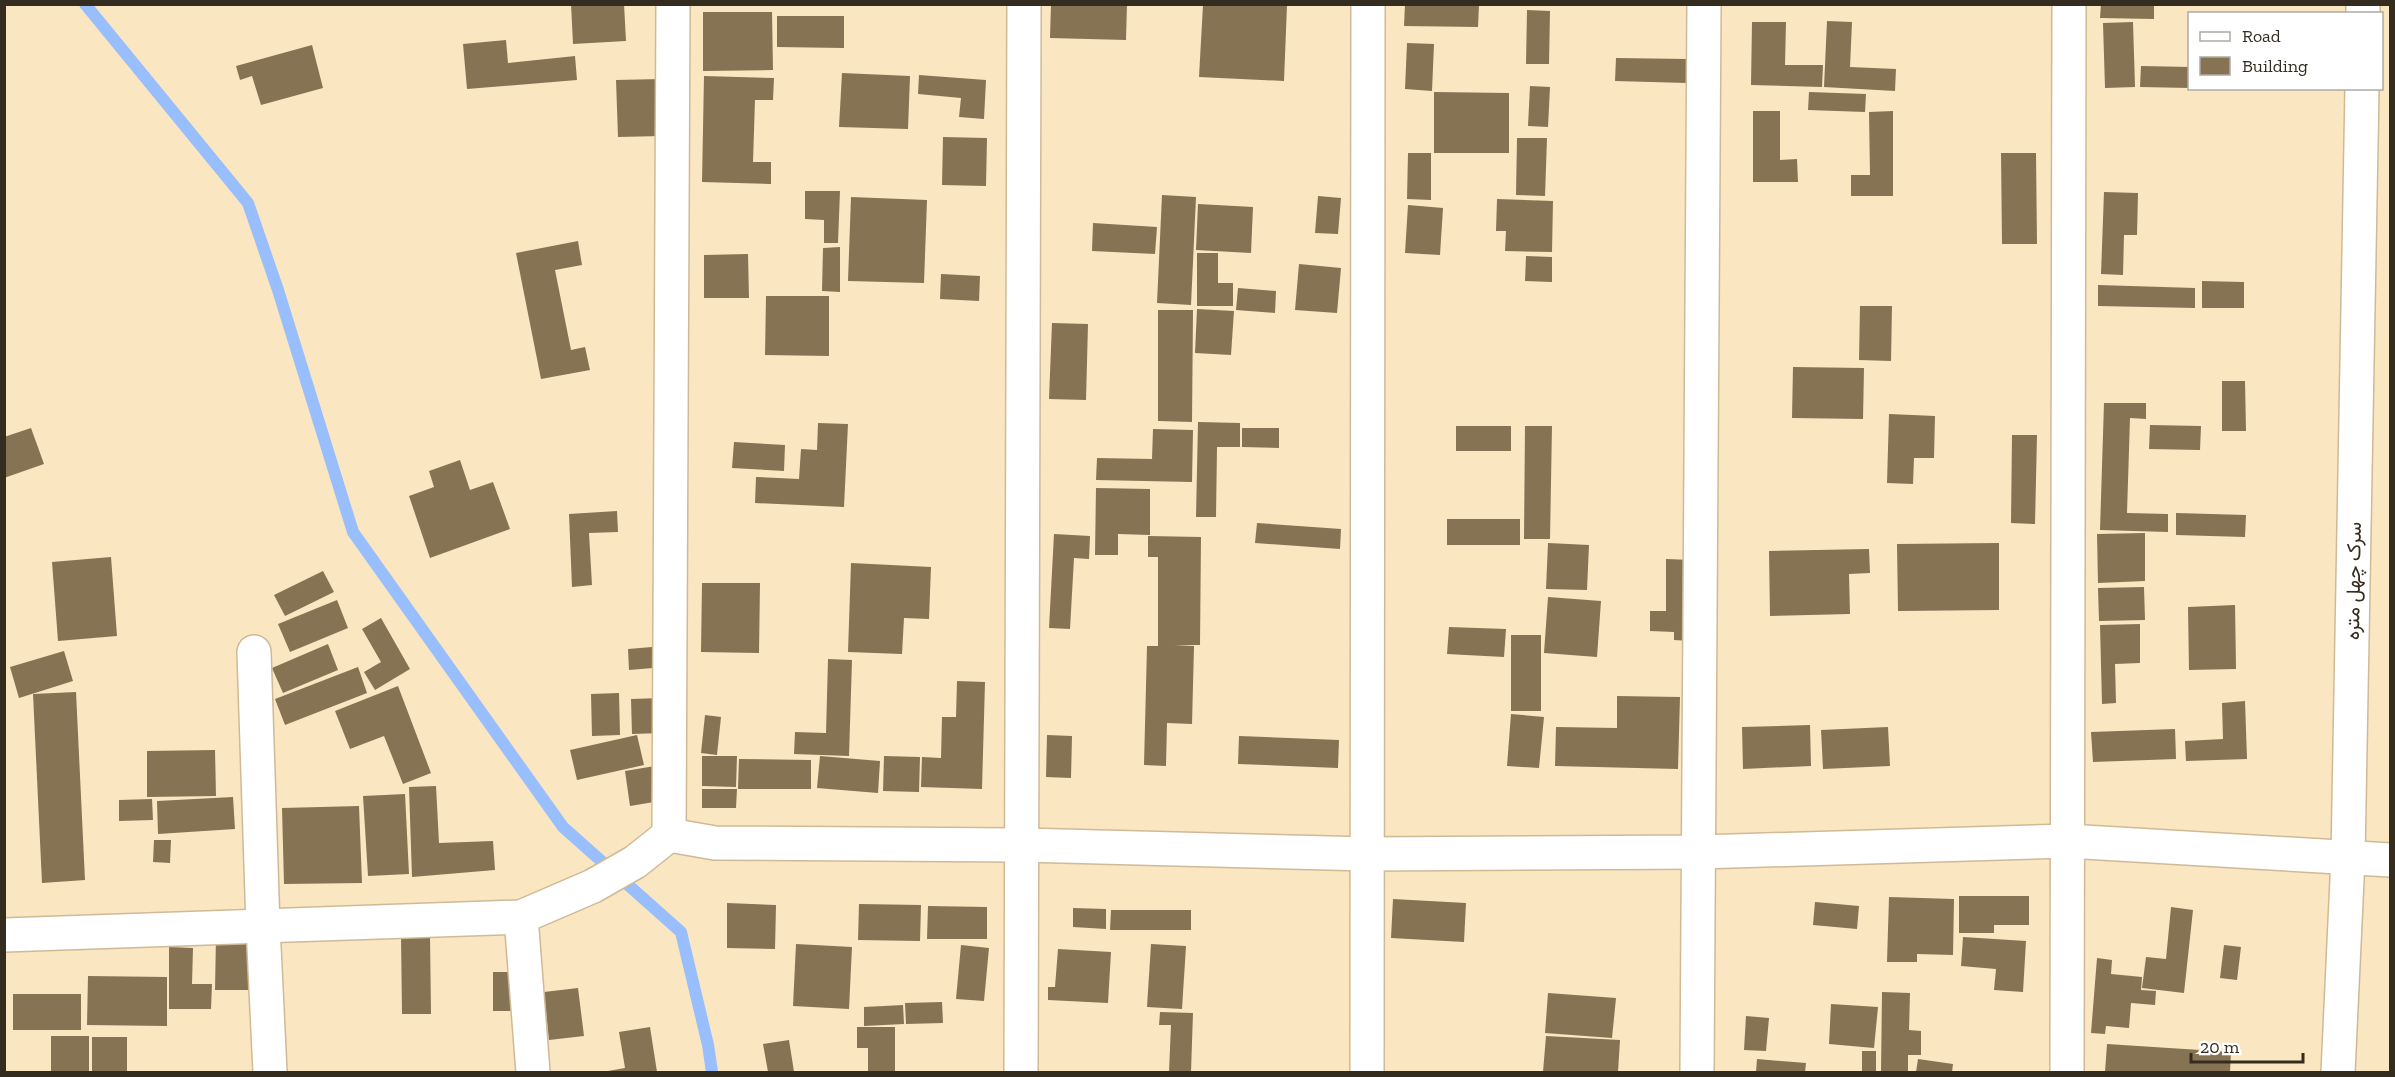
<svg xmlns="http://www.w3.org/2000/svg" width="2395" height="1077" font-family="'Zilla Slab',Vazirmatn,serif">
	<rect width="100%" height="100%" fill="#fbe6c2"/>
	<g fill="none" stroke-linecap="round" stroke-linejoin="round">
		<polyline stroke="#98befe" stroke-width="12" points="85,4 248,203 278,290 353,532 563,827 681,932 708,1045 712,1072"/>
	</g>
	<g fill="#867353">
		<polygon points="571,4 624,4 626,41 573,44"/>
		<polygon points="1051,4 1127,4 1126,40 1050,38"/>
		<polygon points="1405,4 1479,4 1478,27 1404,26"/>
		<polygon points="2101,4 2154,4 2154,19 2100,18"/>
		<polygon points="1203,5 1287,5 1284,81 1199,77"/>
		<polygon points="1527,10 1550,11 1549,64 1526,64"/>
		<polygon points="703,12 772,12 773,70 703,71"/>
		<polygon points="777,16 844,16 844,48 777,47"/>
		<polygon points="1827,21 1852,22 1850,67 1896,69 1895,91 1824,87"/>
		<polygon points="1752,22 1786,22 1785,65 1823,65 1822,87 1751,85"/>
		<polygon points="2133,22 2135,87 2105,88 2103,23"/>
		<polygon points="506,40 508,63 575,56 577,80 467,89 463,44"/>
		<polygon points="1407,43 1434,44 1432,91 1405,89"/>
		<polygon points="312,45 323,88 261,105 252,76 240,80 236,66"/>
		<polygon points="1616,58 1687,59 1687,83 1615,81"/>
		<polygon points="2141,66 2190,67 2190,88 2140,87"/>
		<polygon points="842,73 910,76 908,129 839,127"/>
		<polygon points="919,75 986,80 984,119 959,117 961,98 918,94"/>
		<polygon points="704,76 774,78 773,100 755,100 753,162 771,162 771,184 702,182"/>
		<polygon points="661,79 662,136 618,137 616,80"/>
		<polygon points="1530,86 1550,87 1548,127 1528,126"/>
		<polygon points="1434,92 1509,93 1509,153 1434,153"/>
		<polygon points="1809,92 1866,94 1865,112 1808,110"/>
		<polygon points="1753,111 1780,111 1780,160 1797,159 1798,182 1753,182"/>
		<polygon points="1893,111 1893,196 1851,196 1851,175 1870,175 1869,112"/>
		<polygon points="943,137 987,138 986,186 942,185"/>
		<polygon points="1517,138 1547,138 1545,196 1516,195"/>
		<polygon points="1408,153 1431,153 1431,200 1407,199"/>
		<polygon points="2001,153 2036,153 2037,244 2002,244"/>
		<polygon points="805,191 840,191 838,243 824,243 824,220 805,219"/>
		<polygon points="2104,192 2138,193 2137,235 2124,235 2123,275 2101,274"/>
		<polygon points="1162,195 1196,197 1191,305 1157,303"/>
		<polygon points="1318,196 1341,198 1338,234 1315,233"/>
		<polygon points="851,197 927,200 924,283 848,281"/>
		<polygon points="1497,199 1553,201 1552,252 1505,251 1506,231 1496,231"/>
		<polygon points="1198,204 1253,207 1251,253 1196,250"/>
		<polygon points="1408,205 1443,208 1440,255 1405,253"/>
		<polygon points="1093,223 1157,227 1155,254 1092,251"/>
		<polygon points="578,241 582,265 555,270 571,350 585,347 590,370 541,379 516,253"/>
		<polygon points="840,247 840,292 822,291 823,248"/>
		<polygon points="1197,253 1218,253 1218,283 1233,283 1233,306 1197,306"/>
		<polygon points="748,254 749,298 704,298 704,255"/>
		<polygon points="1526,256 1552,257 1552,282 1525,281"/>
		<polygon points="1299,264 1341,268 1337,313 1295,310"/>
		<polygon points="941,274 980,276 979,301 940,299"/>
		<polygon points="2202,281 2244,282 2244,308 2202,308"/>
		<polygon points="2098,285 2195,288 2195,308 2098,306"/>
		<polygon points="1238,288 1276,291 1275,313 1236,310"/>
		<polygon points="766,296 829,296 829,356 765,355"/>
		<polygon points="1860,306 1892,306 1891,361 1859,360"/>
		<polygon points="1197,309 1234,311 1231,355 1195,353"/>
		<polygon points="1158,310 1193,310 1192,422 1158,421"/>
		<polygon points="1052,323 1088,324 1086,400 1049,399"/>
		<polygon points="1793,367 1864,368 1863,419 1792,418"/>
		<polygon points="2222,381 2245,381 2246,431 2222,431"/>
		<polygon points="2104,403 2146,403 2146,419 2130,418 2127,513 2168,514 2168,532 2100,530"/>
		<polygon points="1889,414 1935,416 1934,458 1914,458 1913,484 1887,483"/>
		<polygon points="1198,422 1240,423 1240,447 1217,447 1216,517 1196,517"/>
		<polygon points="818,423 848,424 844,507 755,503 756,477 799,479 801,449 817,450"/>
		<polygon points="2150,425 2201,426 2200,450 2149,449"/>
		<rect x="1456" y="426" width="55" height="25"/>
		<polygon points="1525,426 1552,426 1550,539 1524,539"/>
		<polygon points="31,428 44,464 4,478 4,437"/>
		<polygon points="1242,428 1279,428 1279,448 1242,447"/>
		<polygon points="1153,429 1193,430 1192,482 1096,480 1097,458 1152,459"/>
		<polygon points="2012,435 2037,435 2035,524 2011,523"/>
		<polygon points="734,442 785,445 784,471 732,468"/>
		<polygon points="460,460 470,490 493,482 510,529 430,558 409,496 434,487 429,471"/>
		<polygon points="1096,488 1150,489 1150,535 1118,534 1118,555 1095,555"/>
		<polygon points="617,511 618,532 589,533 592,585 572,587 569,514"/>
		<polygon points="2176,513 2246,515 2245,537 2176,535"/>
		<rect x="1447" y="519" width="73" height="26"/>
		<polygon points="1257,523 1341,529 1340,549 1255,543"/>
		<polygon points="2145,533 2145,581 2098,583 2097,534"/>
		<polygon points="1054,534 1090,536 1089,559 1074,558 1070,629 1049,628"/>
		<polygon points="1148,536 1201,537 1200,645 1174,645 1194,646 1192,724 1167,723 1166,766 1144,765 1147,646 1158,646 1158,557 1148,557"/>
		<polygon points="1548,543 1589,545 1587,590 1546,589"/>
		<polygon points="1999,543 1999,610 1898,611 1897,544"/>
		<polygon points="1869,549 1870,573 1849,574 1850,614 1770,616 1769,551"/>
		<polygon points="111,557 117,636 58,641 52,562"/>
		<polygon points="1666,559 1692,560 1690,641 1674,640 1674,632 1650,631 1650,611 1666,611"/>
		<polygon points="851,563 931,567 929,619 904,618 902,654 848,652"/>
		<polygon points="323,571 334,592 285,616 274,595"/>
		<polygon points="702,583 760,583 759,653 701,652"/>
		<polygon points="2144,587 2145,620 2099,621 2098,588"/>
		<polygon points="1548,597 1601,601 1597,657 1544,653"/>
		<polygon points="337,600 348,628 290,652 278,624"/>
		<polygon points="2235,605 2236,669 2189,670 2188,607"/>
		<polygon points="381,618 410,669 375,690 364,672 381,662 362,629"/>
		<polygon points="2140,624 2140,663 2115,664 2116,703 2102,704 2100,625"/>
		<polygon points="1449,627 1506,629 1504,657 1447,654"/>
		<rect x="1511" y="635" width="30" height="76"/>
		<polygon points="328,644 338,670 283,693 272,668"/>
		<polygon points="664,646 665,667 629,670 628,649"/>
		<polygon points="64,651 73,681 19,698 10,667"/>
		<polygon points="828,659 852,660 849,756 794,754 795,732 826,733"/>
		<polygon points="358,667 367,693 285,725 275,699"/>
		<polygon points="957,681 985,682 982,789 921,787 922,757 941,758 942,717 956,717"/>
		<polygon points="398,686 431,773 403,784 384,736 350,749 335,711"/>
		<polygon points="76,692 85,880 42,883 33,694"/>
		<polygon points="619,693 620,735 592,736 591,694"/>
		<polygon points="1617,696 1680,697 1678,769 1555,766 1556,727 1617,728"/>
		<polygon points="661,698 662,733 632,734 631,699"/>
		<polygon points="2245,701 2247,759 2186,761 2185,741 2223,739 2222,703"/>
		<polygon points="1511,714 1544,717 1539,768 1507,766"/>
		<polygon points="705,715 721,717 717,755 701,753"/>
		<polygon points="1810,725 1811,766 1743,769 1742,727"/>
		<polygon points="1888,727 1890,766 1823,769 1821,730"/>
		<polygon points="2175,729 2176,759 2093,762 2091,732"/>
		<polygon points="637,735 644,765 577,780 570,750"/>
		<polygon points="1047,735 1072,736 1071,778 1046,777"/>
		<polygon points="1239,736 1339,740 1338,768 1238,764"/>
		<polygon points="215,750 216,796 147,797 147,751"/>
		<polygon points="702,756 737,756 736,787 702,786"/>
		<polygon points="820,756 880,761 878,793 817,788"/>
		<polygon points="884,756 920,757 919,792 883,791"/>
		<polygon points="739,759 811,760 811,789 738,789"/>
		<polygon points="661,765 666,800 630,806 625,771"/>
		<polygon points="436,786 439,843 493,841 495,870 412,877 409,787"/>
		<polygon points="702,789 737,789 736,808 702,808"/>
		<polygon points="405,794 409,874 368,876 363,796"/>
		<polygon points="233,797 235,829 158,834 157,801"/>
		<polygon points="152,799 153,820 119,821 119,800"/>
		<polygon points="359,806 362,883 284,884 282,808"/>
		<polygon points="154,840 171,840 170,863 153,862"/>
		<polygon points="1959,896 2029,896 2029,925 1994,925 1994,933 1959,933"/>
		<polygon points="1889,897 1954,899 1953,955 1917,954 1917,962 1887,962"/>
		<polygon points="1393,899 1466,903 1464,942 1391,938"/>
		<polygon points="1815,902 1859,906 1857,929 1813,925"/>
		<polygon points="727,903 776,905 775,949 727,948"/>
		<polygon points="859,904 921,905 920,941 858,940"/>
		<polygon points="928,906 987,907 987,939 927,939"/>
		<polygon points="2171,907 2193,910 2184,993 2142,988 2146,957 2166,959"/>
		<polygon points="1073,908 1106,909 1106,929 1073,927"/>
		<polygon points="1111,910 1191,910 1191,930 1110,930"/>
		<polygon points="401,935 430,935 431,1014 402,1014"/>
		<polygon points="216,937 257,937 256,990 215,990"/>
		<polygon points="1963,937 2026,941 2023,992 1994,990 1996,969 1961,966"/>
		<polygon points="796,944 852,947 849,1009 793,1006"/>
		<polygon points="1151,944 1186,946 1182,1009 1147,1007"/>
		<polygon points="961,945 989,948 984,1001 956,999"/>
		<polygon points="2224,945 2241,947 2237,980 2220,978"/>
		<polygon points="169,947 193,948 192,984 212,984 211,1009 169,1009"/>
		<polygon points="1058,949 1111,952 1108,1003 1048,1000 1048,987 1055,987"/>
		<polygon points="2097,958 2112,960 2111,974 2142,977 2141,990 2156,991 2155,1005 2131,1003 2129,1028 2106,1026 2105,1034 2091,1033"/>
		<polygon points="493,972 520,972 519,1011 493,1011"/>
		<polygon points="88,976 167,977 167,1026 87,1025"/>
		<polygon points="578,988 584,1036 549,1040 544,992"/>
		<polygon points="1882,992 1910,993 1909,1030 1921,1031 1921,1055 1908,1055 1908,1072 1881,1072"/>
		<polygon points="1548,993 1616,998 1612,1038 1545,1033"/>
		<rect x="13" y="994" width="68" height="36"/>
		<polygon points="942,1002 943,1023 906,1024 905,1003"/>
		<polygon points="1831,1004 1878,1007 1874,1048 1829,1044"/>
		<polygon points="903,1005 904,1024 864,1026 864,1007"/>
		<polygon points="1160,1012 1193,1013 1191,1072 1169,1072 1171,1025 1159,1025"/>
		<polygon points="1746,1016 1769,1018 1766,1051 1744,1050"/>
		<polygon points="650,1027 657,1072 602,1072 625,1068 619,1032"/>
		<polygon points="857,1027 895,1027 895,1072 868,1072 868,1048 857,1048"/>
		<rect x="51" y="1036" width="38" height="36"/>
		<polygon points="1546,1036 1620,1040 1618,1072 1543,1072"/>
		<rect x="92" y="1037" width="35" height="35"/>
		<polygon points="789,1040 794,1072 768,1072 763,1044"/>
		<polygon points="2107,1044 2231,1052 2230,1072 2105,1072"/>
		<rect x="1862" y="1051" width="14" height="21"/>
		<polygon points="1757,1059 1806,1063 1805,1072 1756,1072"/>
		<polygon points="1918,1059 1953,1064 1952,1072 1916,1072"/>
	</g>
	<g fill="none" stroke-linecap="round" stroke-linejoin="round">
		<defs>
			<g id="street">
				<polyline points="254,652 263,926 270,1072"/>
				<polyline points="669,835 673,4"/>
				<polyline points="521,917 533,1072"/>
				<polyline points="1021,1072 1024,4"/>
				<polyline points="1367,1072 1368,4"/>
				<polyline points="1697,1072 1704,4"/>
				<polyline points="2067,1072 2069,4"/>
			</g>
			<g id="secondary">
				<polyline points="2363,14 2363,4"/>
				<polyline points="4,935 521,917 593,886 635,862 669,835 715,843 1023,845 1368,854 1700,852 2067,841 2390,860"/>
				<polyline points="2338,1072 2348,858 2362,88"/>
			</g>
		</defs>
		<use href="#street" stroke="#cfba97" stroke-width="36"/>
		<use href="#secondary" stroke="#cfba97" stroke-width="36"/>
		<use href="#street" stroke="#fff" stroke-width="33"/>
		<use href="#secondary" stroke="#fff" stroke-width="33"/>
	</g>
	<g text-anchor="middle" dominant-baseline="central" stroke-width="6" stroke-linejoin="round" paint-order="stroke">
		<g font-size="20" fill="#342c1e" stroke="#fff">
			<text transform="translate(2353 581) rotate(-89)">سرک چهل متره</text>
		</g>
	</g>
	<rect width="2395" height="1077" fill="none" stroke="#342c1e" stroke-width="12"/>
	<rect x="2188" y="12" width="195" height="78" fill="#ffffff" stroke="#aeaba5" stroke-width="1.5"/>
	<rect x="2200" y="32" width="30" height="9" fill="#ffffff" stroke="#aeaba5" stroke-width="1.5"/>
	<text x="2242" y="42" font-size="18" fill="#342c1e">Road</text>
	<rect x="2200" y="57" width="30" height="18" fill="#867353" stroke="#aeaba5" stroke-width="1.5"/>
	<text x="2242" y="72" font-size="18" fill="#342c1e">Building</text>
	<path d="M2191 1053v9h112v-9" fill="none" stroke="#342c1e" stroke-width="3"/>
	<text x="2200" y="1053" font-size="18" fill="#342c1e" stroke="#ffffff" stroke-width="4.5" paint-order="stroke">20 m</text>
</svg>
